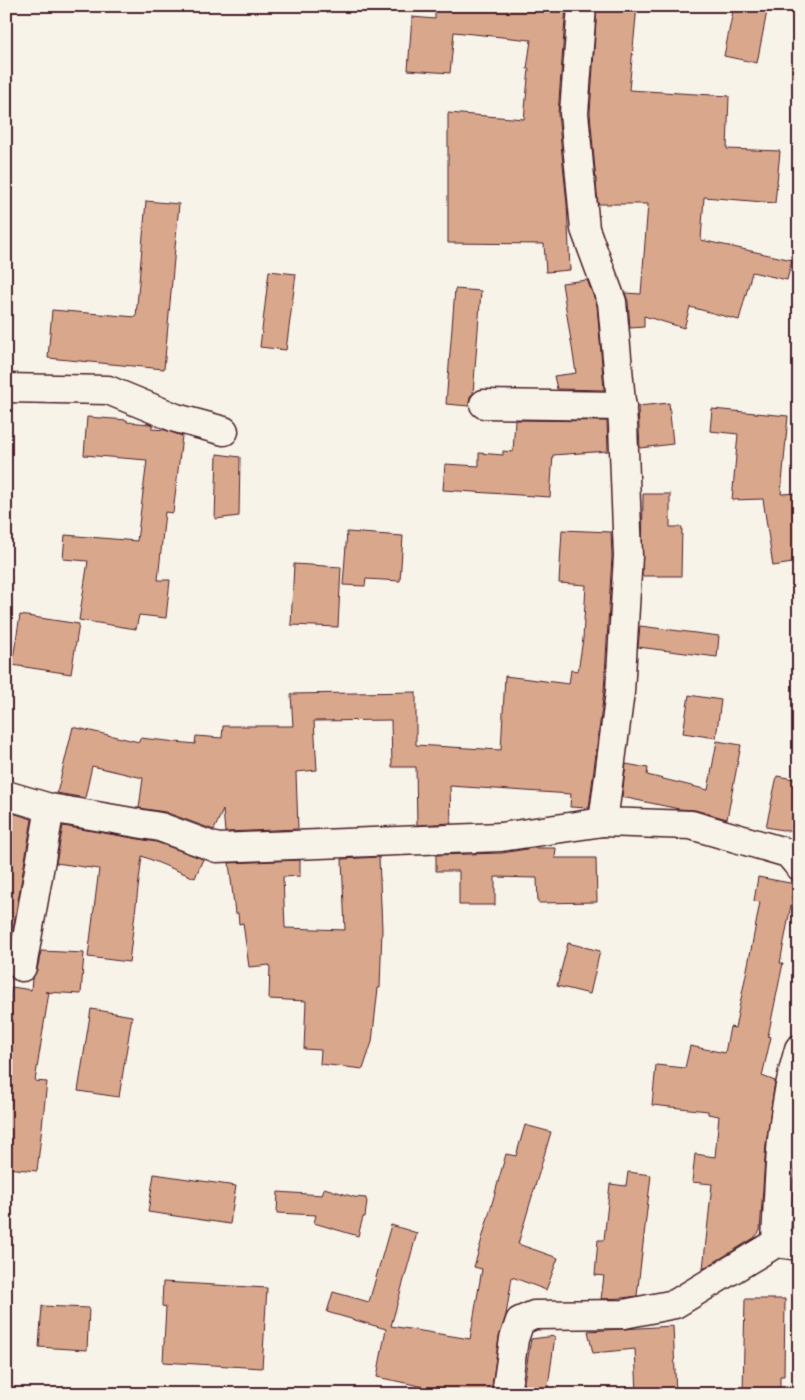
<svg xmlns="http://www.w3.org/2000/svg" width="805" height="1400" font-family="'Indie Flower',sans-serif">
	<rect width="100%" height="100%" fill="#f7f3e8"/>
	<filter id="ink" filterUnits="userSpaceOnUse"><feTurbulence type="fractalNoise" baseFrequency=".02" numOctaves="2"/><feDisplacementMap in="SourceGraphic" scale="10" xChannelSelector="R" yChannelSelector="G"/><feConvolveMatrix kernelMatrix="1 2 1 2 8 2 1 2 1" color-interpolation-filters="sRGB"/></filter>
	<g filter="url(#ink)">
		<g fill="#d9a88c" stroke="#4a1f2b">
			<polygon points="435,6 478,9 494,6 566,6 558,114 567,204 570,270 546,272 544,244 448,243 448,113 524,119 529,69 527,69 531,40 454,32 450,73 408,70 412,17 435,19"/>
			<polygon points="597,6 637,6 629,90 729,96 727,149 780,151 775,203 704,197 701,240 792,260 787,280 752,272 739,320 690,307 684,328 644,316 644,327 630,328 628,301 625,293 641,294 648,204 598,204 590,113"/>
			<polygon points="734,6 768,6 757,63 724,56"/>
			<polygon points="146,201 179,204 164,369 48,358 52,310 136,317"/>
			<polygon points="269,271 296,274 286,350 260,347"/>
			<polygon points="587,280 597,305 604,390 557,389 554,376 576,373 562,283"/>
			<polygon points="455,289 481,291 473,394 470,396 469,406 446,404"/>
			<polygon points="669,403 673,444 640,448 638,406"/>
			<polygon points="712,409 788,416 781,494 799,493 799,562 773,566 763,499 732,500 738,434 710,431"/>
			<polygon points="87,417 127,420 127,422 150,424 152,425 152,429 165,430 182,436 173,513 165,512 158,580 170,580 166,618 139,615 136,629 79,620 88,561 63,559 65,535 137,541 147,460 84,455"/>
			<polygon points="515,420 607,421 608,451 553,455 550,497 443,490 445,464 479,466 479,453 503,455 503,451 513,452"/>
			<polygon points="217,454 240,457 239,516 215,519"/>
			<polygon points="643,494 670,494 670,527 682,527 681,576 642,576"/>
			<polygon points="562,530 611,532 612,556 604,691 589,808 570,807 571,794 450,786 451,823 417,825 416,767 392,767 391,720 314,721 317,770 296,772 298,829 225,832 223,810 214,830 165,812 139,808 143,778 92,766 85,798 57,793 73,727 139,742 140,738 195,744 196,736 222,738 223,726 293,726 291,694 416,692 416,745 501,750 505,676 569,684 571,670 578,671 583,639 586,585 559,583"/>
			<polygon points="347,532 403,536 400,581 366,579 365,586 343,585"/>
			<polygon points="294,564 341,567 338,627 291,625"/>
			<polygon points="20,615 79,624 71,674 12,665"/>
			<polygon points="640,626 719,636 717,657 638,647"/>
			<polygon points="689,695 721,700 716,738 683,733"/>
			<polygon points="717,741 741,745 727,819 695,810 679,809 622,797 626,764 648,768 647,775 708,790"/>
			<polygon points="777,776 799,780 799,833 766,827"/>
			<polygon points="6,811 32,819 11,941 6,941 6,866 12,836 6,835"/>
			<polygon points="63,826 156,842 203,859 195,878 142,856 129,962 88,957 99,869 56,863"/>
			<polygon points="533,848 556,848 555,858 596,858 597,902 538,903 537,878 495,877 495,905 459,905 459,871 436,871 436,855 502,853"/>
			<polygon points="379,857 382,929 380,988 378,988 372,1042 363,1069 320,1064 321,1050 304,1049 306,1001 269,999 270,965 249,967 243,923 239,924 238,913 235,913 229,863 300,860 300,876 283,877 285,928 345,930 342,859"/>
			<polygon points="758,877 795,884 780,963 783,963 768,1036 771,1037 762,1076 775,1081 766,1144 760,1231 754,1238 703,1269 712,1184 692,1182 695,1154 715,1157 719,1116 708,1114 708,1111 652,1105 656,1065 685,1068 690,1046 725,1053 730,1027 735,1028 752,945 760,902 754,901"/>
			<polygon points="568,943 600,951 590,994 557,986"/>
			<polygon points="41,951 84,953 81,994 45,992 49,992 35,1081 47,1082 37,1171 6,1168 6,1025 12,987 31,990 32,979 37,970"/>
			<polygon points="91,1009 132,1016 119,1097 78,1091"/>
			<polygon points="525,1125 551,1132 518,1244 558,1258 546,1290 512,1277 506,1315 499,1337 491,1394 444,1394 444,1391 377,1377 386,1329 327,1312 333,1292 369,1302 391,1225 417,1233 391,1326 470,1339 482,1269 474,1267 506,1154 516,1156"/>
			<polygon points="628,1172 651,1175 637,1296 622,1298 601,1299 604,1276 595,1275 598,1240 604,1240 610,1184 626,1186"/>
			<polygon points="154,1174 236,1186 230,1224 148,1212"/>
			<polygon points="324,1188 354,1197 366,1198 366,1200 367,1201 365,1217 363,1217 358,1236 314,1223 316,1215 277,1213 278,1192 322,1195"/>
			<polygon points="163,1282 267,1288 262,1368 163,1362 166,1307 162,1306"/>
			<polygon points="745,1299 785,1299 784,1376 780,1376 780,1392 743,1392"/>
			<polygon points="42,1306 89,1308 87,1350 39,1347"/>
			<polygon points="673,1326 676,1394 637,1394 635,1349 593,1353 588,1331"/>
			<polygon points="555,1336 547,1394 522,1394 531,1339"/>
		</g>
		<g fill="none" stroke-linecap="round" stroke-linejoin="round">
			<defs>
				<g id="minor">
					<polyline points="582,6 574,113 585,229 612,302 623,424 628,556 620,692 603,822 691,825 788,853 799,866"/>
					<polyline points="6,388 108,390 176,418 224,431"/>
					<polyline points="484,404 622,406"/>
					<polyline points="6,795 50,808 160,827 217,848 501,837 603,822"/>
					<polyline points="22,967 50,808"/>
					<path d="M776,1243c3,-66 4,-130 23,-194"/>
					<polyline points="506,1394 514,1339 520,1321 534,1315 624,1314 675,1304 776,1243 799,1246"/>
				</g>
			</defs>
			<use href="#minor" stroke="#4a1f2b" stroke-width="31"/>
			<use href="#minor" stroke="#f7f3e8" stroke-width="28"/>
		</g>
	</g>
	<rect width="805" height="1400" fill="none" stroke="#f7f3e8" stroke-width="25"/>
	<rect x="12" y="12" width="780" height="1375" fill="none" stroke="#4a1f2b" stroke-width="2" filter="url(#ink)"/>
</svg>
